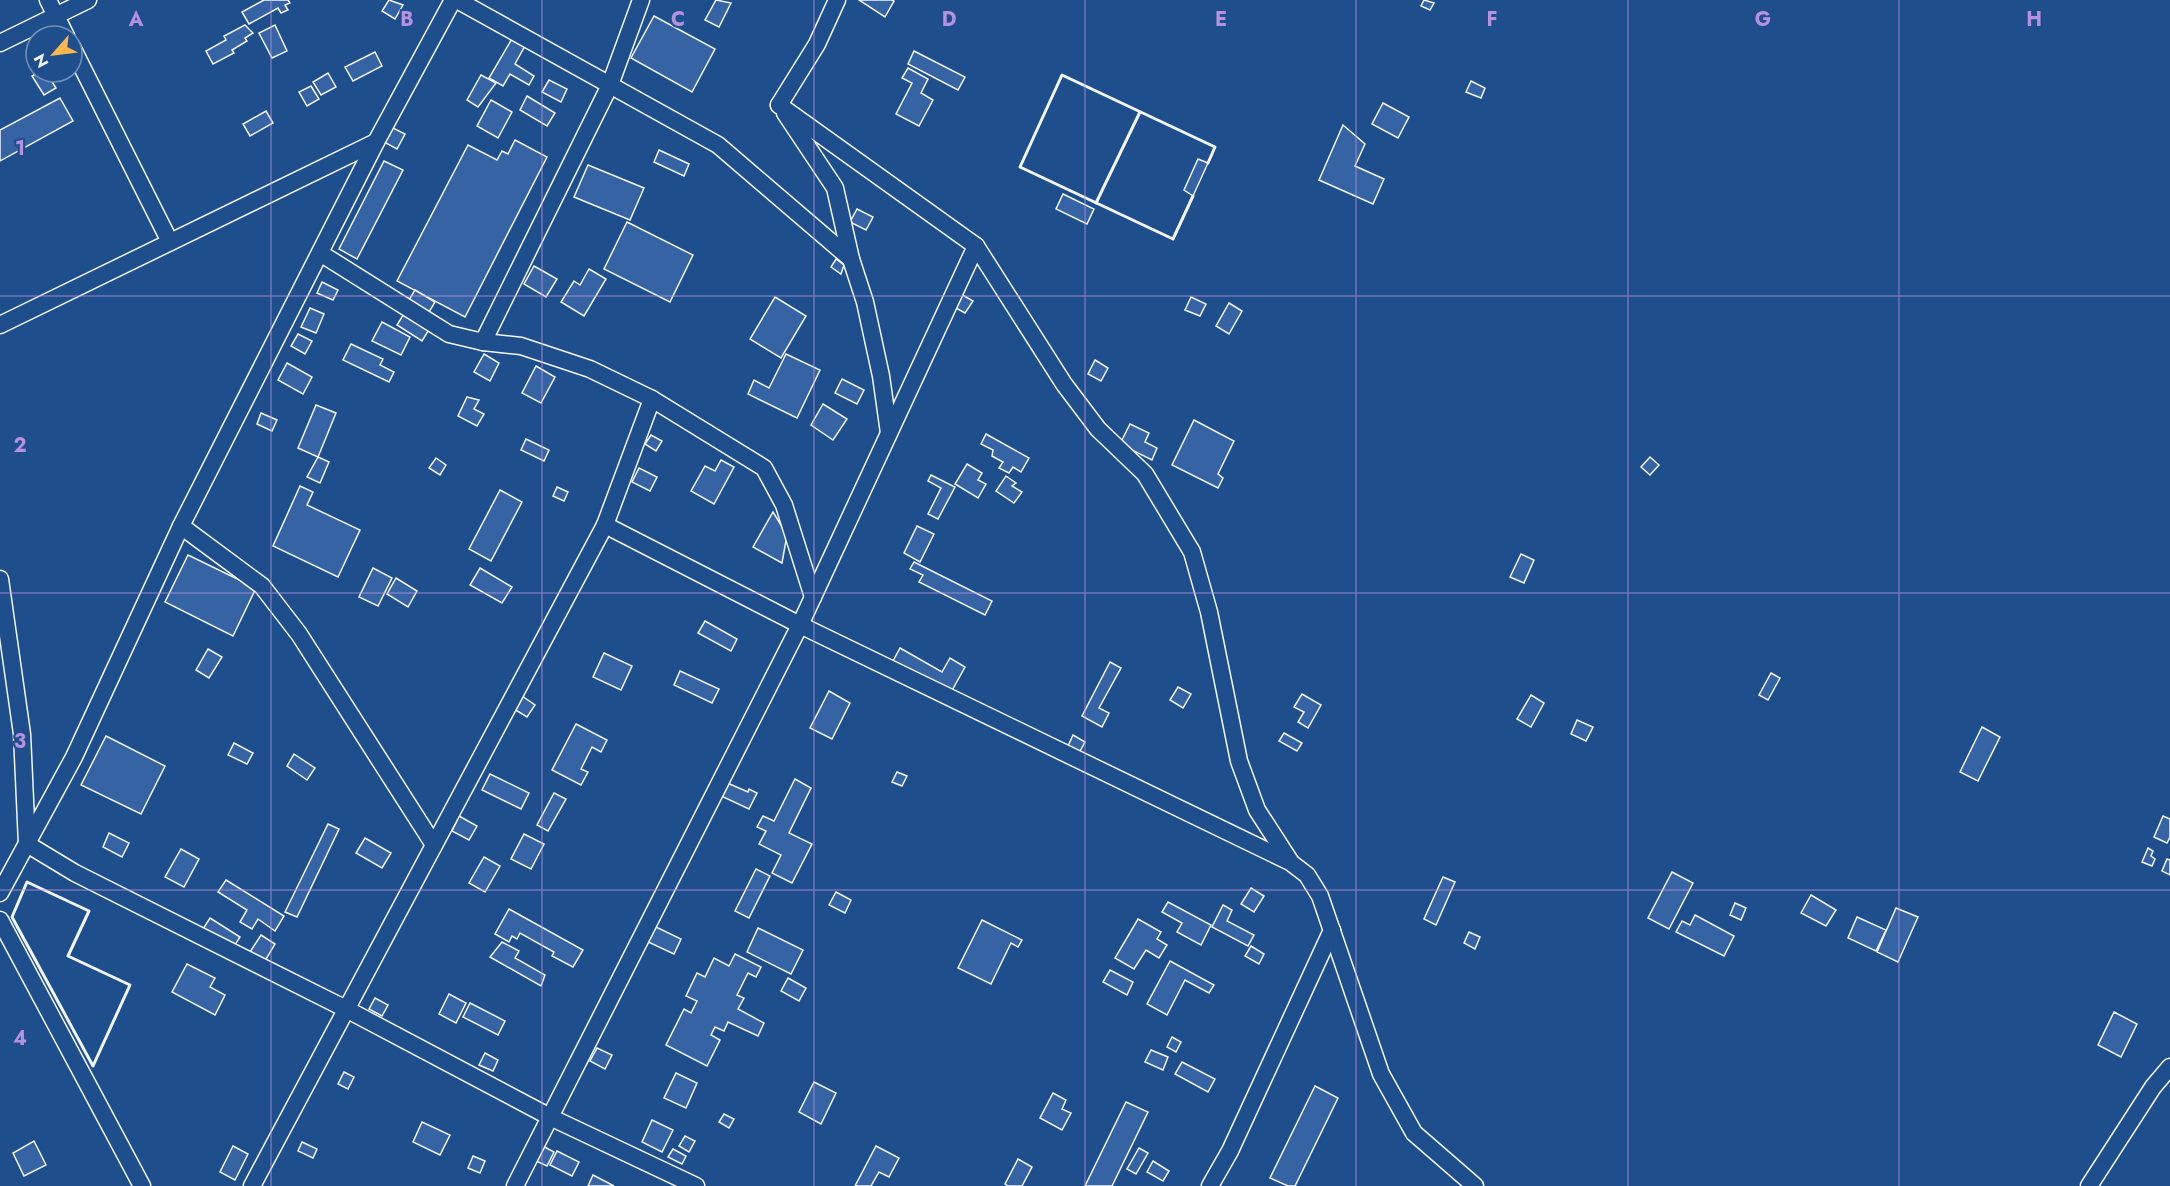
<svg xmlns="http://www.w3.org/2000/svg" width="2170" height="1186" font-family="Jost,sans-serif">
	<rect width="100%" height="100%" fill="#1f4e8c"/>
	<g fill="#3563a3" stroke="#f2f6ff" stroke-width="1.5">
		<polygon points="264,0 288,0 290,3 285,5 288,10 281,13 278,8 249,24 242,12"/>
		<polygon points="389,0 403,5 395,19 382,11"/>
		<polygon points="716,0 731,3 719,27 705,20"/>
		<polygon points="859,0 892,0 894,1 885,17"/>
		<polygon points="1424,0 1434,3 1430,10 1421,6"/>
		<polygon points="654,16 715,49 692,92 631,58"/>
		<polygon points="245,25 253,33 245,38 247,41 232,50 234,53 213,64 206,51 226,40 224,36"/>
		<polygon points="275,25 287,51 272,58 259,33"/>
		<polygon points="513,37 526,44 515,64 534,76 529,85 510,74 503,86 489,78"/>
		<polygon points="914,51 965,77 958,90 908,64"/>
		<polygon points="375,52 382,66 353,81 345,67"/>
		<polygon points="908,68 928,79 921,93 933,100 919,126 896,114 912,83 902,78"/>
		<polygon points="39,72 46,72 56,88 44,95 32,76"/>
		<polygon points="328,73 336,87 321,95 313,82"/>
		<polygon points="481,75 496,83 478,107 467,100"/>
		<polygon points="549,80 567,89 561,102 542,92"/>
		<polygon points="1471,81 1485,88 1481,98 1466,92"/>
		<polygon points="311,86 319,99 307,106 299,92"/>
		<polygon points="527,96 555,113 547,126 520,110"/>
		<polygon points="60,98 73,121 0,161 0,130"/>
		<polygon points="491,100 512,112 498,138 477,126"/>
		<polygon points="1383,103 1409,117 1398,138 1372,124"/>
		<polygon points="266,111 273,123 250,136 243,124"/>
		<polygon points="1343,125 1365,144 1355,166 1384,179 1373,204 1319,180"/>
		<polygon points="391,127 405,134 397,149 384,142"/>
		<polygon points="515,140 547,157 465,317 397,281 468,145 497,160 502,151 508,154"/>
		<polygon points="659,150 689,164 684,176 654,162"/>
		<polygon points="1198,159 1208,163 1193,196 1184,190"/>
		<polygon points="384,161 403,170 357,259 339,249"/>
		<polygon points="588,165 644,188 630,220 574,197"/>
		<polygon points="1063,194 1094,209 1087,224 1056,209"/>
		<polygon points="857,209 873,217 866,230 850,222"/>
		<polygon points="627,222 693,255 670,302 604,269"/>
		<polygon points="836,259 844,265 841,274 831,267"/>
		<polygon points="534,266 557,279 546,297 524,284"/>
		<polygon points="589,269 606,279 584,316 561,302 574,281 580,285"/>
		<polygon points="322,282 338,290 333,300 317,293"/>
		<polygon points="415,290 435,302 429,312 432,318 407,303"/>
		<polygon points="961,294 973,301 965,313 954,307"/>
		<polygon points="775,297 806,316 781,358 750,339"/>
		<polygon points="1191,297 1206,304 1200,316 1185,310"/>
		<polygon points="1229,303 1242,311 1229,334 1216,326"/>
		<polygon points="310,308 324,314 316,333 301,327"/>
		<polygon points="405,312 430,328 422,341 397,325"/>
		<polygon points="382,322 410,337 401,355 372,341"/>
		<polygon points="298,334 312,341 305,354 291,346"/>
		<polygon points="351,344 383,359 380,365 394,372 389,382 343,360"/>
		<polygon points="484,354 499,363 490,381 474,372"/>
		<polygon points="786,354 820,370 797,418 748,394 754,380 769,388"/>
		<polygon points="1095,360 1108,368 1101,381 1088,374"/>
		<polygon points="287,363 312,377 303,394 278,380"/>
		<polygon points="536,366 555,377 541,403 522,393"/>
		<polygon points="842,379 864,390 857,404 835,393"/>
		<polygon points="467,397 479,400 474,409 484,414 477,426 458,416"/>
		<polygon points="823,404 847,419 833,440 811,425"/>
		<polygon points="316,405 336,413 318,457 298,448"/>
		<polygon points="261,413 277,420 272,431 257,424"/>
		<polygon points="1194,420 1234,441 1218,474 1223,478 1218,488 1172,465"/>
		<polygon points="1130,424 1149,433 1145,442 1157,448 1152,460 1120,444"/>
		<polygon points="986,434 1029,458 1021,472 1013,467 1009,473 999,468 1003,462 992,456 993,450 981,444"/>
		<polygon points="651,435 662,441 656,451 645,444"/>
		<polygon points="526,439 549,450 544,461 521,450"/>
		<polygon points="318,457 329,462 320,483 307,477"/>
		<polygon points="1650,457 1659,465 1650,475 1641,467"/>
		<polygon points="436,458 446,465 440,475 429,468"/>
		<polygon points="721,460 734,467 714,504 691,491 705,466 715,471"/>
		<polygon points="967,464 982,473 978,480 986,484 978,498 955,484"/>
		<polygon points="639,468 657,477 650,491 632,482"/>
		<polygon points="931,475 955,487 938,519 928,514 941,488 928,481"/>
		<polygon points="1006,476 1016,483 1012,486 1022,492 1014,503 996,491"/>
		<polygon points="300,486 313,492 307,505 360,530 338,577 273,546"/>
		<polygon points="557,487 568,492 564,501 553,496"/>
		<polygon points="500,490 522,502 491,561 469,549"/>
		<polygon points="773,512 787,535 782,563 753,547"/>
		<polygon points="917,526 934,534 920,562 904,553"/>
		<polygon points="1521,554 1534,560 1524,583 1510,577"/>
		<polygon points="188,555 256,588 233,636 165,602"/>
		<polygon points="914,562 992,601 985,615 919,582 923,575 910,569"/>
		<polygon points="373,568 392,578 378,606 359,597"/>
		<polygon points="480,568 512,587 502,603 470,585"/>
		<polygon points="396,578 417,591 408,607 387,594"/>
		<polygon points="705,621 737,639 731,651 698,633"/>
		<polygon points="900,648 942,672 950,658 965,667 950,694 893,661"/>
		<polygon points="208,649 222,657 209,678 196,670"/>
		<polygon points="604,653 632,666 621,690 593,677"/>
		<polygon points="1110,662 1121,668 1099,708 1109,713 1102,727 1082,716"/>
		<polygon points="680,671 719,689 712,703 674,685"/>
		<polygon points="1771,673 1780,678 1768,700 1759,695"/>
		<polygon points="1178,687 1191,694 1183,708 1170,700"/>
		<polygon points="829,691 850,703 832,739 810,728"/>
		<polygon points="1302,694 1321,705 1308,728 1298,722 1304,712 1294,707"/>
		<polygon points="1531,695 1544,703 1531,727 1517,719"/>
		<polygon points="522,696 535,705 527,717 514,709"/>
		<polygon points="1577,720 1593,727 1586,741 1571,734"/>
		<polygon points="576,724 607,740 601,752 592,747 581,769 588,772 581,785 552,770"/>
		<polygon points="1982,727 2000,737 1978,781 1960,772"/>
		<polygon points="1284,733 1302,743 1297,751 1279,741"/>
		<polygon points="1073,735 1085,742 1079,753 1068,746"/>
		<polygon points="106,736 165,766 141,814 81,785"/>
		<polygon points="234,743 253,753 247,764 228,755"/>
		<polygon points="294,754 315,768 307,780 287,766"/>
		<polygon points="897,772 907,776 902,786 892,782"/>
		<polygon points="490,774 529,793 521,809 482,790"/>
		<polygon points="795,779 811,788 789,833 812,844 792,883 772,873 781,855 759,844 766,831 757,827 763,816 774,821"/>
		<polygon points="725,782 748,792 749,789 757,793 749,809 719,795"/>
		<polygon points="554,793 566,799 548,831 537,825"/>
		<polygon points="459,816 477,826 469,840 452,831"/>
		<polygon points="2163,816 2170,819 2170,837 2167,843 2154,837"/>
		<polygon points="328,824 339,829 297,917 285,912"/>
		<polygon points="109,833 129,843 122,857 103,847"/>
		<polygon points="524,834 544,844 531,869 511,859"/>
		<polygon points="365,838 391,853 382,868 356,853"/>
		<polygon points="2148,848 2153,851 2151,856 2155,859 2152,866 2142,862"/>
		<polygon points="181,849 199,859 184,887 165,877"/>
		<polygon points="484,857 500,866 485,892 469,883"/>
		<polygon points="2167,859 2170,860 2170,875 2162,871"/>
		<polygon points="756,869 770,876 749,918 735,911"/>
		<polygon points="1672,872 1693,883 1669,929 1648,918"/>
		<polygon points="1443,877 1455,882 1436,925 1424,919"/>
		<polygon points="226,880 284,916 275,931 258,919 252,929 240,922 247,910 218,892"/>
		<polygon points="1251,888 1264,896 1254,912 1241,904"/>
		<polygon points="836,892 851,900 845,913 829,905"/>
		<polygon points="1811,895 1836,910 1826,926 1801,913"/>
		<polygon points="1168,902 1211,925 1201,945 1177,932 1182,923 1162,912"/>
		<polygon points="1735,903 1746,908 1741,920 1730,915"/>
		<polygon points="1223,905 1232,910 1227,921 1254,935 1248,946 1212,927"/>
		<polygon points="1896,908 1918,917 1898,962 1877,952"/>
		<polygon points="509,909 583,950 573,967 552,956 554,952 520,933 517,939 512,936 509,942 495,934"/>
		<polygon points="1695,915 1734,936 1724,956 1676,932 1682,921 1690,925"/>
		<polygon points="1857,917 1886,930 1876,951 1848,938"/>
		<polygon points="210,918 240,937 233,948 203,929"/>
		<polygon points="1138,919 1161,932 1157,939 1167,945 1159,958 1146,950 1134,969 1115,958"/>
		<polygon points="982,920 1022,940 1018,947 1011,943 991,984 958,968"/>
		<polygon points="654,926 681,939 674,954 646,941"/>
		<polygon points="758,928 803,950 791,974 747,952"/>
		<polygon points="1469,932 1480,937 1475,949 1464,943"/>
		<polygon points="261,935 275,944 265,961 250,952"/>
		<polygon points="502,942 519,951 515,958 545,975 541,986 490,957"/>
		<polygon points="1251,946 1264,954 1259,964 1245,956"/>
		<polygon points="735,954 761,967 756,977 748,973 737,995 744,998 738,1009 764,1023 758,1036 728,1022 724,1031 715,1027 711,1035 720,1040 707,1066 666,1045 684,1009 691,1013 697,1001 686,996 697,973 705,977 714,958 729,966"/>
		<polygon points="1170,961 1214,985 1209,993 1185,980 1167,1015 1147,1004"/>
		<polygon points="187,964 215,978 210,987 225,995 215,1015 172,992"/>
		<polygon points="1110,970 1133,982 1127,995 1103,982"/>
		<polygon points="788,978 806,988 799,1001 781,991"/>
		<polygon points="449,994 466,1003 456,1023 439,1014"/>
		<polygon points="375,998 388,1005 382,1016 369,1009"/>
		<polygon points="470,1003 505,1021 498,1035 463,1017"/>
		<polygon points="2114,1012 2137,1024 2121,1057 2098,1045"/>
		<polygon points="1172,1037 1181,1042 1176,1052 1167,1047"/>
		<polygon points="597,1048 612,1055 605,1069 590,1061"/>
		<polygon points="1151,1050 1168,1057 1163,1070 1145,1062"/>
		<polygon points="485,1053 498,1060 493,1071 479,1065"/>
		<polygon points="1182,1062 1215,1079 1208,1092 1175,1074"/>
		<polygon points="344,1072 354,1077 348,1089 338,1084"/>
		<polygon points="676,1073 697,1083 686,1108 664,1098"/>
		<polygon points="814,1082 836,1093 821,1124 799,1112"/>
		<polygon points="1315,1086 1338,1098 1295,1186 1288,1186 1270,1178"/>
		<polygon points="1053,1093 1066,1100 1062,1109 1071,1113 1062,1130 1040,1118"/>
		<polygon points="1126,1102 1148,1112 1112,1186 1085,1186"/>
		<polygon points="724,1114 734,1119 729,1128 719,1122"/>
		<polygon points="652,1120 673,1130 662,1152 642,1142"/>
		<polygon points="422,1122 450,1135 440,1155 413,1142"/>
		<polygon points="685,1136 695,1141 689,1152 679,1146"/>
		<polygon points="34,1141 46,1165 24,1176 13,1153"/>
		<polygon points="302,1142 317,1149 313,1158 298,1151"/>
		<polygon points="541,1145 554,1152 547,1166 534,1160"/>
		<polygon points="233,1146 248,1154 235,1180 220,1172"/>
		<polygon points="876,1146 899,1158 889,1177 879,1172 871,1186 855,1186"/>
		<polygon points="1139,1148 1148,1153 1136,1174 1127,1169"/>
		<polygon points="673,1149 686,1156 682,1164 668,1157"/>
		<polygon points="557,1151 579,1162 572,1176 550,1165"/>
		<polygon points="473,1156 485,1161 480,1173 468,1168"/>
		<polygon points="1018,1159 1032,1167 1022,1186 1008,1186 1005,1184"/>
		<polygon points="1153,1161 1169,1171 1163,1181 1147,1172"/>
		<polygon points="593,1175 614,1186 588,1186"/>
	</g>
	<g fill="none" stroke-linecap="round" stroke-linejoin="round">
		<defs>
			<g id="street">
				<polyline points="48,0 66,36"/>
				<polyline points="457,0 718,145 851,259 865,302 881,376 889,433"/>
				<polyline points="0,43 88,0"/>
				<polyline points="72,47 170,242"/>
				<polyline points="779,105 976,246 1064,384 1098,429 1145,474 1192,552 1209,612 1239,761 1257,810 1290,861"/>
				<polyline points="779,105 817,44 837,0"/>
				<polyline points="785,113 835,188 851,259"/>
				<polyline points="320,253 449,334 483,342 521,346 590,369 652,399 764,468 784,505 813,597"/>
				<polyline points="0,325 376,142"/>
				<polyline points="483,342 610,85 641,0"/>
				<polyline points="605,525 800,625 1290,862 1307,875 1320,896 1381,1074 1414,1133 1475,1186"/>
				<polyline points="181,526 262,586 299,634 434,845"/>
				<polyline points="0,579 22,734 27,844 75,873 348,1010 550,1117 696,1186"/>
				<polyline points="0,893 74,757 181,526 376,142 453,0"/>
				<polyline points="0,920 142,1186"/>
				<polyline points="252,1186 605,525 652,399"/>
				<polyline points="515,1186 800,625 976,246"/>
				<polyline points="1210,1186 1230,1151 1332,930"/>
				<polyline points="2089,1186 2153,1087 2170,1067"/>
			</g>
		</defs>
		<use href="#street" stroke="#f2f6ff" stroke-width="19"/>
		<use href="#street" stroke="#1f4e8c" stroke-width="16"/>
		<g stroke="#f2f6ff" stroke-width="3">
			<polyline points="1193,196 1173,239 1020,167 1062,75 1215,147 1208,163"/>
			<polyline points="1096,203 1140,112"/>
			<polygon points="27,882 89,911 68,956 130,985 93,1066 12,917"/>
		</g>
	</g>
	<path fill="none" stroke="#b691df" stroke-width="1.5" stroke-opacity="0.55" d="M271,0v1186M542,0v1186M814,0v1186M1085,0v1186M1356,0v1186M1628,0v1186M1899,0v1186M0,296h2170M0,593h2170M0,890h2170"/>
	<g font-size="20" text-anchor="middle" font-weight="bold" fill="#b691df" stroke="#1f4e8c" stroke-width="4.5" stroke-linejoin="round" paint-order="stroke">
		<text x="136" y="26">A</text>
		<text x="407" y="26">B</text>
		<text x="678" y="26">C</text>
		<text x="949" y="26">D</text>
		<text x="1221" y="26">E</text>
		<text x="1492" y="26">F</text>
		<text x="1763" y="26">G</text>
		<text x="2034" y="26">H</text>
		<text x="20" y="155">1</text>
		<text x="20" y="452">2</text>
		<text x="20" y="748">3</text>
		<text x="20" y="1045">4</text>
	</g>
	<g transform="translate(54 54) rotate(242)"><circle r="28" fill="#1f4e8c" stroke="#7391ba" stroke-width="1.5"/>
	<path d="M0-4.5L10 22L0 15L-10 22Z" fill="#ffb74d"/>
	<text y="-9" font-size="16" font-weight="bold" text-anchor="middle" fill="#f2f6ff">N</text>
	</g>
</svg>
